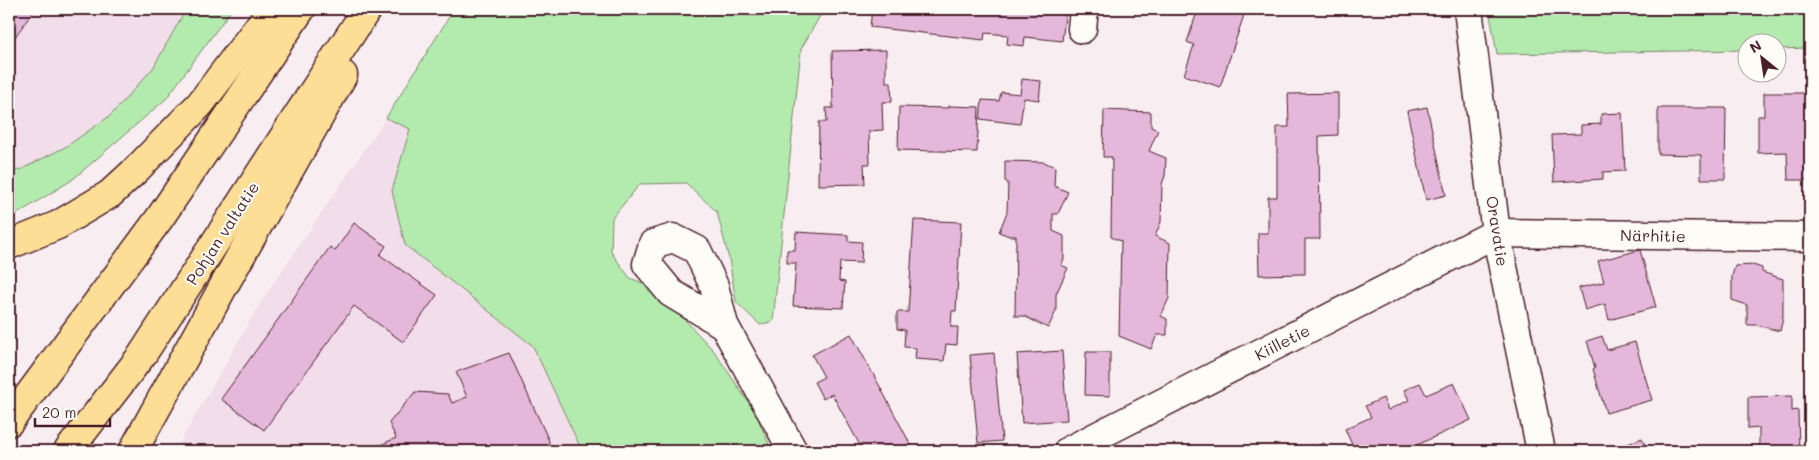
<svg xmlns="http://www.w3.org/2000/svg" width="1819" height="460" font-family="Mali,sans-serif">
	<rect width="100%" height="100%" fill="#f8eef1"/>
	<filter id="ink" filterUnits="userSpaceOnUse"><feTurbulence type="fractalNoise" baseFrequency=".02" numOctaves="2"/><feDisplacementMap in="SourceGraphic" scale="10" xChannelSelector="R" yChannelSelector="G"/><feConvolveMatrix kernelMatrix="1 2 1 2 8 2 1 2 1" color-interpolation-filters="sRGB"/></filter>
	<g filter="url(#ink)">
		<g fill="#f2deea">
			<polygon points="9,9 186,9 153,68 111,115 67,146 22,169 9,172"/>
			<polygon points="386,118 410,129 392,191 405,245 533,346 582,451 175,451 262,300"/>
		</g>
		<g fill="#b3ebae" stroke="#7e856c">
			<polygon points="186,9 232,9 166,99 72,180 9,219 9,172 22,169 67,146 111,115 153,68"/>
			<polygon points="454,9 824,9 801,49 773,321 760,325 736,302 729,259 717,212 686,183 640,184 612,218 611,252 630,278 655,288 714,351 755,412 772,451 582,451 533,346 405,245 392,191 410,129 386,118"/>
			<polygon points="1489,9 1810,9 1810,48 1777,49 1776,42 1746,42 1746,50 1497,54"/>
		</g>
		<g fill="#e5b7da" stroke="#4a1f2b">
			<polygon points="9,9 35,9 12,41 9,41"/>
			<polygon points="872,9 1066,9 1062,41 1025,37 1024,46 1007,44 1008,35 985,33 984,40 870,27"/>
			<polygon points="1198,9 1246,9 1220,87 1184,75 1194,45 1187,42"/>
			<polygon points="886,50 886,82 891,82 892,102 882,102 883,130 869,131 870,164 864,164 865,184 818,185 819,122 827,122 826,108 833,108 832,51"/>
			<polygon points="1022,79 1041,81 1039,100 1024,98 1020,124 980,119 982,100 999,101 1001,92 1020,94"/>
			<polygon points="1338,93 1338,135 1319,136 1320,239 1305,239 1305,274 1259,275 1258,233 1268,233 1268,197 1277,197 1277,127 1289,127 1288,94"/>
			<polygon points="1764,93 1810,93 1810,180 1788,180 1787,152 1758,153 1758,116 1764,116"/>
			<polygon points="949,106 979,107 977,152 898,150 899,107 949,108"/>
			<polygon points="1427,107 1446,195 1426,200 1407,111"/>
			<polygon points="1658,108 1726,108 1725,179 1701,179 1701,155 1658,154"/>
			<polygon points="1104,110 1151,112 1151,127 1158,130 1149,151 1166,158 1165,176 1162,184 1161,222 1155,236 1170,243 1169,298 1161,316 1167,319 1167,335 1157,335 1151,349 1119,336 1121,241 1111,237 1112,157 1103,157"/>
			<polygon points="1622,113 1625,171 1603,172 1603,179 1554,182 1552,135 1581,134 1581,125 1601,124 1601,114"/>
			<polygon points="1005,161 1044,162 1055,167 1054,186 1068,192 1058,214 1053,214 1053,231 1064,236 1064,259 1061,265 1068,268 1056,294 1056,311 1048,328 1024,316 1015,316 1016,236 1009,236 999,232 1007,212 1008,183 1005,181"/>
			<polygon points="914,220 961,222 956,311 952,311 951,327 958,327 957,345 946,344 944,361 915,359 916,348 904,347 905,330 897,329 897,312 908,312"/>
			<polygon points="354,223 386,246 380,255 437,295 403,342 354,306 264,430 221,399 330,247 335,251"/>
			<polygon points="796,232 848,235 848,241 862,242 861,263 840,262 839,281 845,282 843,308 793,306 796,263 787,263 787,250 795,250"/>
			<polygon points="1640,250 1656,307 1609,320 1605,304 1585,310 1579,288 1604,282 1598,261"/>
			<polygon points="1753,265 1762,268 1762,272 1783,279 1783,318 1780,331 1756,325 1747,325 1747,305 1732,300 1732,276 1735,266"/>
			<polygon points="851,334 878,383 914,451 863,451 832,394 823,399 814,382 824,377 812,355"/>
			<polygon points="1602,336 1607,350 1635,342 1652,400 1606,413 1593,369 1595,368 1587,341"/>
			<polygon points="1062,351 1067,420 1022,423 1017,354"/>
			<polygon points="1086,352 1110,352 1110,396 1085,395"/>
			<polygon points="509,353 549,441 548,451 379,451 378,446 396,438 389,423 415,392 448,394 452,403 467,397 456,372"/>
			<polygon points="994,353 1002,441 978,443 970,355"/>
			<polygon points="1420,383 1426,395 1454,383 1471,420 1404,451 1355,451 1345,429 1371,417 1365,406 1383,398 1388,410 1409,400 1404,390"/>
			<polygon points="1792,396 1792,411 1798,410 1799,451 1759,451 1759,428 1748,429 1748,397"/>
			<polygon points="1642,438 1648,451 1611,451"/>
			<polygon points="1324,443 1328,451 1305,451"/>
		</g>
		<g fill="none" stroke-linecap="round" stroke-linejoin="round">
			<defs>
				<g id="street">
					<polyline points="1468,9 1496,233 1541,451"/>
					<polyline points="1082,29 1084,9"/>
					<polyline points="724,325 671,293 647,264 653,244 673,238 697,250 714,286 724,325 793,451"/>
					<polyline points="1068,451 1496,233 1810,237"/>
				</g>
				<g id="highway">
					<polyline points="9,245 58,225 110,194 136,170 200,104 272,9"/>
					<polyline points="9,422 159,219 301,9"/>
					<polyline points="68,451 142,355 367,9"/>
					<polyline points="133,451 222,289 343,75"/>
				</g>
			</defs>
			<use href="#street" stroke="#4a1f2b" stroke-width="31"/>
			<use href="#highway" stroke="#4a1f2b" stroke-width="31"/>
			<use href="#street" stroke="#fdfcf7" stroke-width="28"/>
			<use href="#highway" stroke="#fcde96" stroke-width="28"/>
		</g>
	</g>
	<g text-anchor="middle" dominant-baseline="central" stroke-width="4" stroke-linejoin="round" paint-order="stroke">
		<g font-size="16" fill="#4a1f2b" stroke="#fdfcf7">
			<text transform="translate(1498 231) rotate(81)">Oravatie</text>
			<text transform="translate(222 233) rotate(-57)">Pohjan valtatie</text>
			<text transform="translate(1653 235) rotate(1)">Närhitie</text>
			<text transform="translate(1282 342) rotate(-27)">Kiilletie</text>
		</g>
	</g>
	<rect width="1819" height="460" fill="none" stroke="#fdfcf7" stroke-width="30"/>
	<rect x="15" y="15" width="1789" height="430" fill="none" stroke="#4a1f2b" stroke-width="2" filter="url(#ink)"/>
	<g transform="translate(1762 58) rotate(330)"><circle r="24" fill="#fdfcf7" stroke="#b5a4a5"/>
	<path d="M0-4L9 19L0 12L-9 19Z" fill="#4a1f2b"/>
	<text y="-8" font-size="14" font-weight="bold" text-anchor="middle" fill="#4a1f2b">N</text>
	</g>
	<path d="M35 418v8h75v-8" fill="none" stroke="#4a1f2b" stroke-width="2.5"/>
	<text x="42" y="418" font-size="15" fill="#4a1f2b" stroke="#fdfcf7" stroke-width="4" paint-order="stroke">20 m</text>
</svg>
